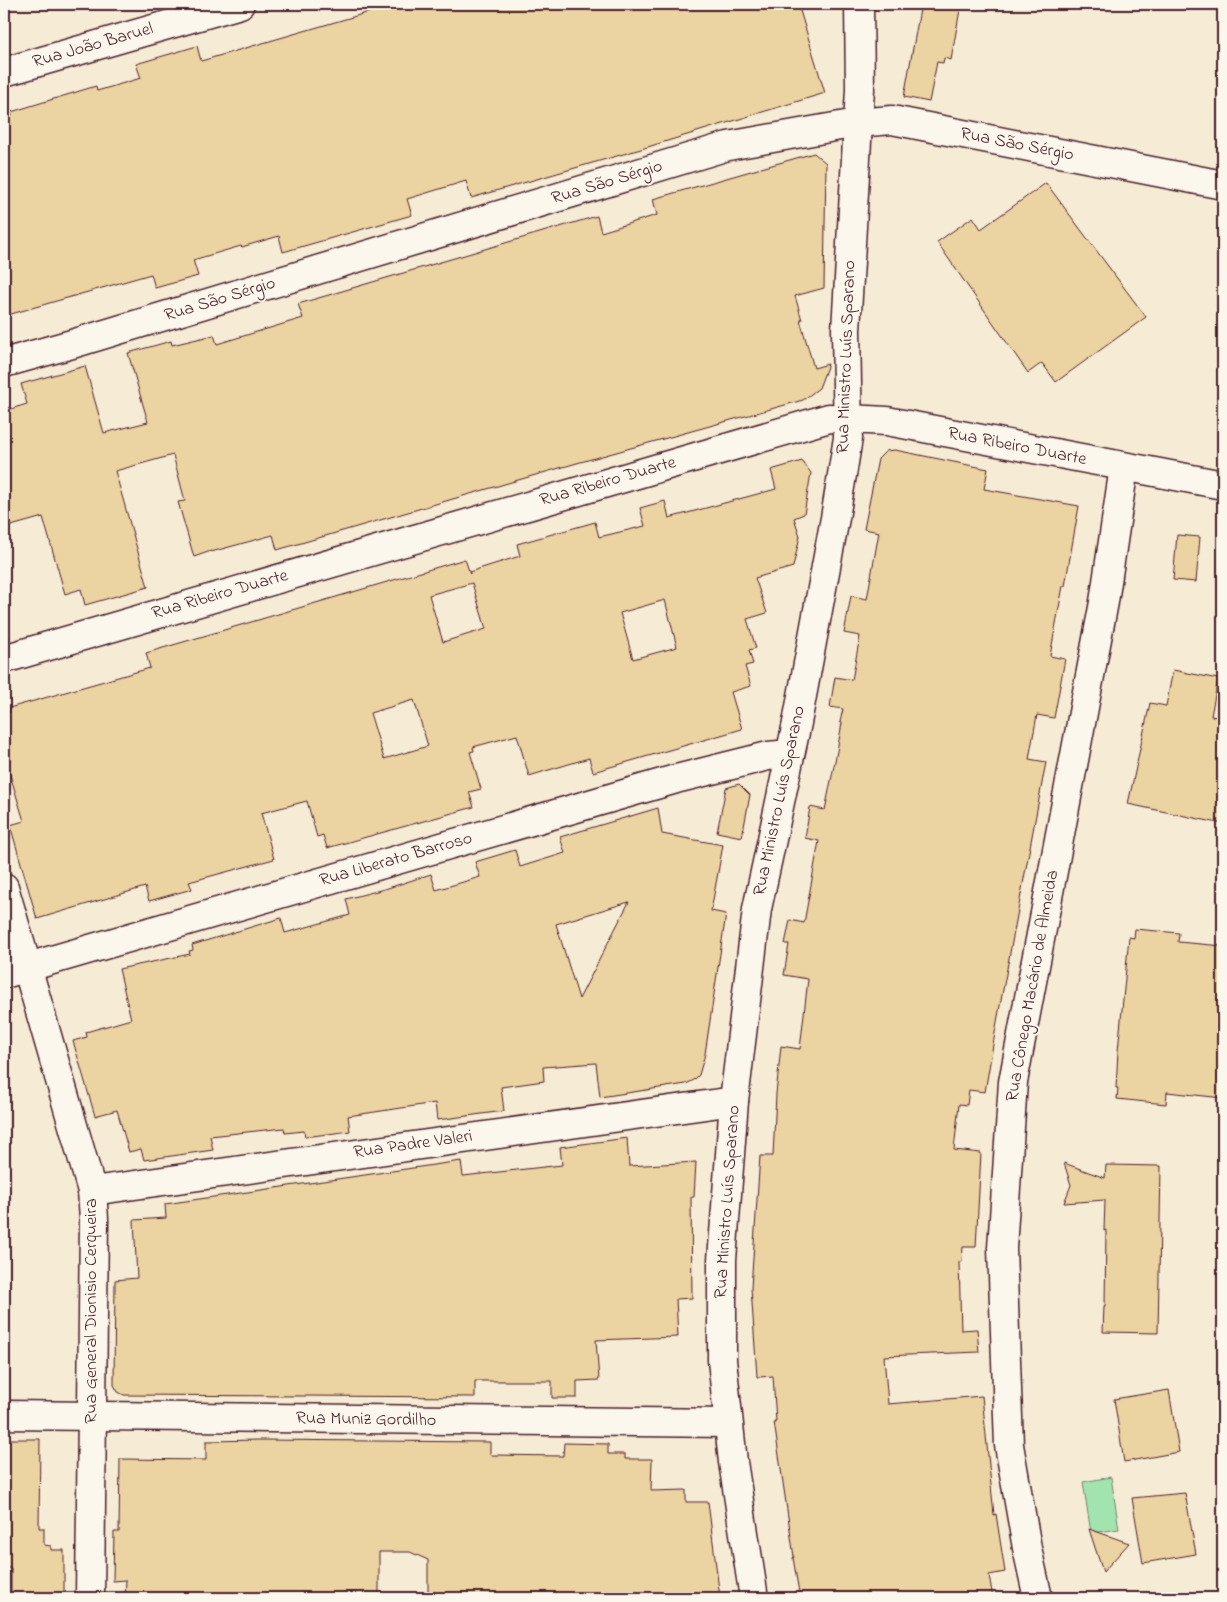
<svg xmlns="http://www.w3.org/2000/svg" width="1227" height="1602" font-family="'Indie Flower',sans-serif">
	<rect width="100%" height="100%" fill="#f6ecd6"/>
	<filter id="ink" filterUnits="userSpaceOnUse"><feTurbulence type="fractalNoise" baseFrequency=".02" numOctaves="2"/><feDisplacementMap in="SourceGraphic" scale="10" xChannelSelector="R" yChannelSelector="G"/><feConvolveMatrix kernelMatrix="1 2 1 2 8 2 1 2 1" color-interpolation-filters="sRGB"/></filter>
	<g filter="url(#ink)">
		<polygon fill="#a1e4af" stroke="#76826d" points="1111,1477 1119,1529 1091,1533 1083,1482"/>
		<g fill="#ecd3a2" stroke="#4a1f2b" fill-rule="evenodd">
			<polygon points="397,4 798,4 825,93 641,149 471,198 466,181 407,199 412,215 283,252 279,236 242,247 241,246 193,260 198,276 155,288 151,274 4,316 4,118 12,116 11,112 96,86 97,91 141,78 136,64 197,46 201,61"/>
			<polygon points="921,4 961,4 951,60 944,58 943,63 937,62 929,102 904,97"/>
			<polygon points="814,153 826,163 824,288 795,296 802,320 800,320 814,368 828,364 819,388 803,400 577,463 277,550 273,535 211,552 211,551 194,557 178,502 185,501 173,455 137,465 115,471 148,587 85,605 81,589 65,594 43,517 4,528 4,411 27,404 21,384 85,366 104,433 148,422 128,353 171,341 172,345 214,335 217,344 303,318 298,304 597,216 601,232 657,215 653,199"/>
			<polygon points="1046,183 1146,317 1056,382 1042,363 1028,373 937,242 973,217 981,229"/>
			<polygon points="895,450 988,469 984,489 1079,506 1065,586 1063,586 1050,656 1065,659 1054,718 1037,715 1029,759 1046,762 996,1027 985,1092 969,1090 967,1105 959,1104 954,1150 981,1153 976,1247 963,1247 962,1262 959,1262 961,1330 977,1329 979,1352 884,1356 888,1404 982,1396 994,1515 996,1514 1005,1572 989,1575 993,1598 800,1598 793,1558 794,1557 774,1422 776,1422 773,1376 757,1377 751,1288 760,1156 773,1156 776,1094 781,1046 800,1049 808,979 784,975 789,944 785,944 790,920 804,923 819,841 805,838 810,807 825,810 837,751 842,723 840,722 843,709 830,707 835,677 852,680 860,636 844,633 851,596 867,599 879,532 864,529 878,459 886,451"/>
			<path d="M802,461l9,12 -7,41 -10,4 6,18 -7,31 -38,11 12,35 -20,6 9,29 -7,2 4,14 -8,2 6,20 -20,6 11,37 -149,43 -4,-14 -60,18 -12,-41 -44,12 1,4 -4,1 11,37 -12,3 5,15 -147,41 -4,-13 -6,2 -10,-36 -46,12 13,46 -85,23 3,7 -43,12 -4,-14 -108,32 -27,-94 14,-4 -20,-66v-41l6,-2 -1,-4 141,-40 -4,-15 319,-94 5,15 -1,-2 51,-16 -3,-12 78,-22 4,15 46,-11 -5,-18 25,-7 4,17 107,-29 -5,-19zM472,583l14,46 -43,13 -14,-47zM665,600l12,47 -44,12 -13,-46zM414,700l14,46 -44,13 -14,-46z"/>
			<polygon points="1177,535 1200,537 1196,582 1173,580"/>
			<polygon points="1173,670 1218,679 1211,716 1223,718 1223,824 1128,804 1150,703 1166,706"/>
			<polygon points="739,784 750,795 742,837 717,832 726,788"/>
			<path d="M658,808l4,26 61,11 -12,66 15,3 -21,140 -6,21 -5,5 -8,4 -86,13 -4,-34 -53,4 1,14 -43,6 3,24 -67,9 -2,-17 -87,13 2,15 -45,6 -1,-6 -19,2 -1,-5 -74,8 3,14 -69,10 -3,-11 -12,3 -12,-42 -22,6 -22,-75 14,-4 -1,-5 45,-13 -12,-50 71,-15 -1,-3 4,-1 -1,-5 89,-27 4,15 65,-18 -4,-16 42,-11 43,-14 5,16 44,-13 -5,-15 40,-12 5,17 45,-14 -5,-16zM629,902l-50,97 -23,-75z"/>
			<polygon points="1135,929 1179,933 1178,942 1223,946 1223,1098 1167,1092 1166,1104 1117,1099 1118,1088 1116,1088 1118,1051 1129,937 1134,938"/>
			<polygon points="627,1138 629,1166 696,1162 694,1197 691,1197 692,1298 676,1299 678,1337 596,1340 599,1380 577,1381 577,1398 552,1398 552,1381 475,1381 475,1397 124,1395 118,1392 114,1385 115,1280 137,1278 134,1220 166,1218 165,1204 461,1161 463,1176 562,1165 560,1147"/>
			<polygon points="1064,1163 1105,1178 1106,1165 1161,1166 1158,1333 1103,1332 1104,1306 1105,1306 1106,1230 1104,1231 1105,1200 1064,1203 1071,1185"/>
			<polygon points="1169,1390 1179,1452 1124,1462 1114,1399"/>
			<polygon points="4,1439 40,1439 39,1528 44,1528 44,1545 51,1546 51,1550 64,1550 64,1598 11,1598 11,1568 4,1568"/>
			<polygon points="261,1440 490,1442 490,1455 563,1456 564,1443 608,1444 608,1454 625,1454 625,1459 652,1459 651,1491 686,1490 686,1502 708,1502 720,1598 428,1598 428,1560 410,1552 379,1552 379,1598 125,1598 126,1580 113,1581 114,1532 119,1532 120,1459 206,1460 206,1441"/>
			<polygon points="1185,1493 1196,1554 1143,1563 1132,1498"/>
			<polygon points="1089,1529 1129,1543 1103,1572"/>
		</g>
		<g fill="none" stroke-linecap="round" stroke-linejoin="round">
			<defs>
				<g id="street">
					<polyline points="4,72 240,4"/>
					<polyline points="4,363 72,344 728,146 857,123 892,120 1223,185"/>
					<polyline points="4,659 829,418 887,421 1223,485"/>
					<polyline points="4,887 92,1191 94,1219 90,1598"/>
					<polyline points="4,974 676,779 768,756 790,754"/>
					<polyline points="92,1191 734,1101"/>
					<polyline points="4,1415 728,1423"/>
					<polyline points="754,1598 733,1462 722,1360 722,1260 734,1101 757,909 797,723 835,518 848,438 846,330 860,89 859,4"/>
					<polyline points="1038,1598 1027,1548 1009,1445 1002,1248 1013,1082 1104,602 1124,467"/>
				</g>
			</defs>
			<use href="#street" stroke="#4a1f2b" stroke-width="31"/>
			<use href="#street" stroke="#fbf7ec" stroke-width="28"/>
		</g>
	</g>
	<g text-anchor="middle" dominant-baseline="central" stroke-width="4" stroke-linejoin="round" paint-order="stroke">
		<g font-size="18" fill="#4a1f2b" stroke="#fbf7ec">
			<text transform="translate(93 46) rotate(-16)">Rua João Baruel</text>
			<text transform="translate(1017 145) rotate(11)">Rua São Sérgio</text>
			<text transform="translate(607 183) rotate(-17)">Rua São Sérgio</text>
			<text transform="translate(220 300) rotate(-17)">Rua São Sérgio</text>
			<text transform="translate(847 357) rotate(-88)">Rua Ministro Luís Sparano</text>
			<text transform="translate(1017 447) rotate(11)">Rua Ribeiro Duarte</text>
			<text transform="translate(608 482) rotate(-16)">Rua Ribeiro Duarte</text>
			<text transform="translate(220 595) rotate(-16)">Rua Ribeiro Duarte</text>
			<text transform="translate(780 801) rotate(-78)">Rua Ministro Luís Sparano</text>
			<text transform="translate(396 860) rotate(-16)">Rua Liberato Barroso</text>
			<text transform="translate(1033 986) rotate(-80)">Rua Cônego Macário de Almeida</text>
			<text transform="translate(413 1145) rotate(-8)">Rua Padre Valeri</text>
			<text transform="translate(728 1202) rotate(-86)">Rua Ministro Luís Sparano</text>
			<text transform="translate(92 1311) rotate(-90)">Rua General Dionisio Cerqueira</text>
			<text transform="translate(366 1420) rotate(1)">Rua Muniz Gordilho</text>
		</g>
	</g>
	<rect width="1227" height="1602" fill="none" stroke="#fbf7ec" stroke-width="20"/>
	<rect x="10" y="10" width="1207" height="1582" fill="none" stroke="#4a1f2b" stroke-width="2" filter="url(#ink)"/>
</svg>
